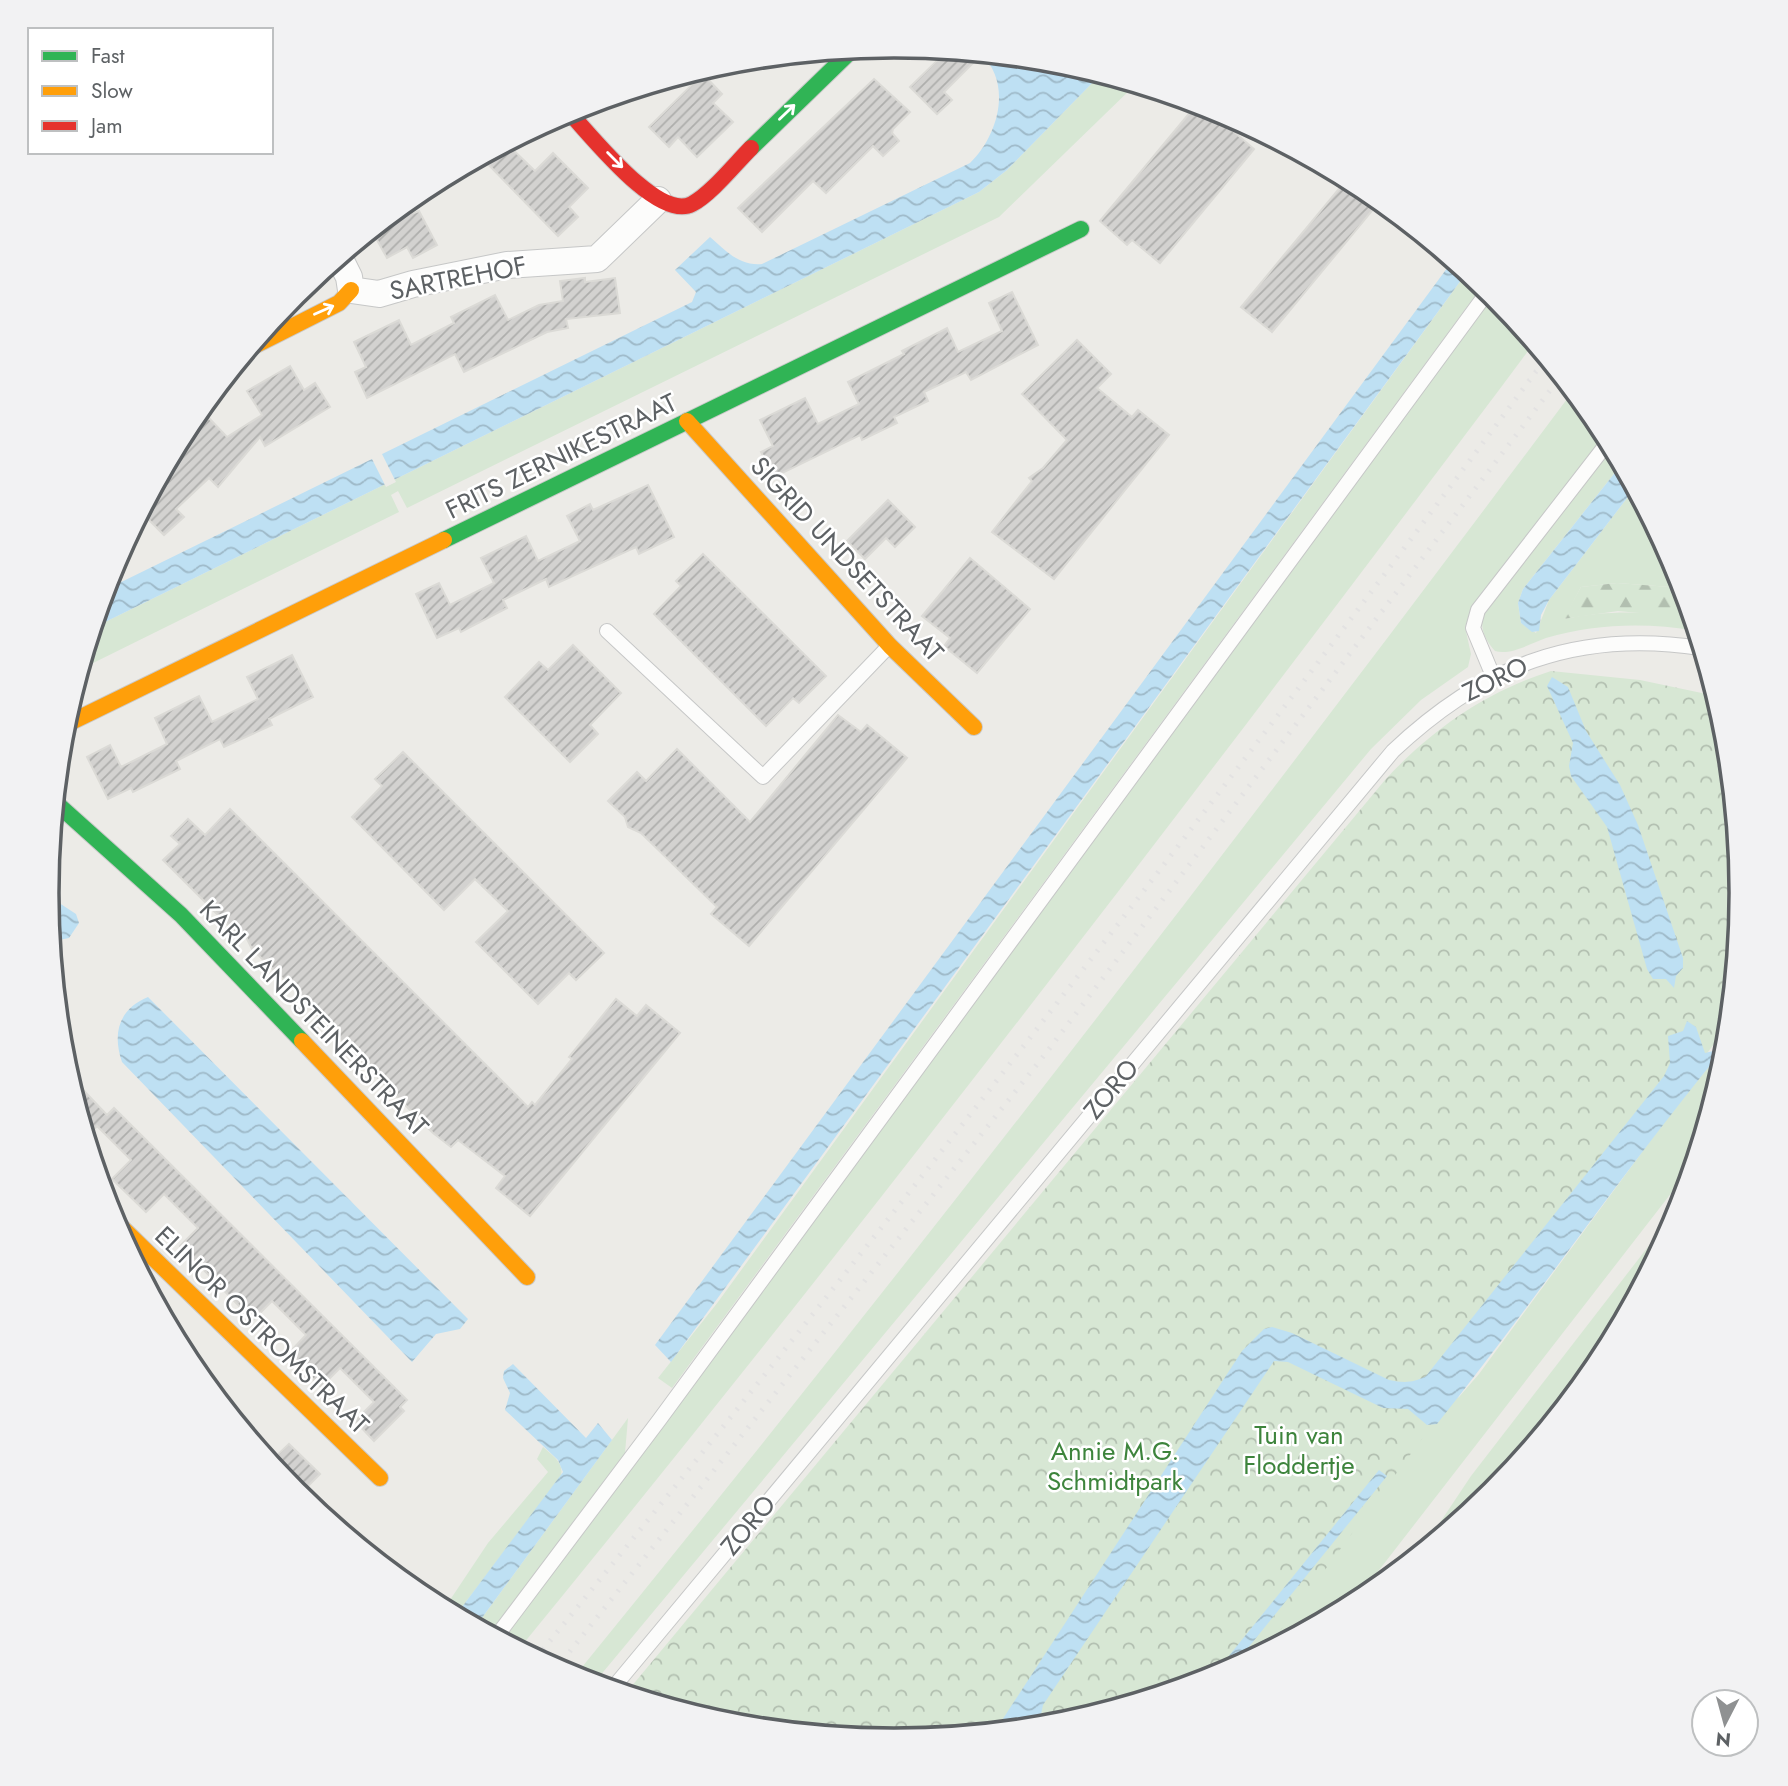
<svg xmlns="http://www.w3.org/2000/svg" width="1788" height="1786" font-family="Jost,sans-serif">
	<defs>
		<pattern id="forest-firs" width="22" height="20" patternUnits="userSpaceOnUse" patternTransform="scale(1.75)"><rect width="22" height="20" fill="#d7e7d4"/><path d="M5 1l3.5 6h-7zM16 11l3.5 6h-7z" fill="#b2bfb0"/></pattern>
		<pattern id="park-crowns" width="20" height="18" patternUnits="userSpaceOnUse" patternTransform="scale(1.75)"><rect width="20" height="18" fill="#d7e7d4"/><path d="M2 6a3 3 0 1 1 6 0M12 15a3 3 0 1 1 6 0" fill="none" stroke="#b2bfb0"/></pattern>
		<pattern id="water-waves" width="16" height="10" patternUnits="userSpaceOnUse" patternTransform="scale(1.75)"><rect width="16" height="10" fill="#bee0f3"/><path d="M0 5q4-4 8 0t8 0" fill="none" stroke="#9eb9c8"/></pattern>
		<pattern id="building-hatch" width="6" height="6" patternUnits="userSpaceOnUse" patternTransform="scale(1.75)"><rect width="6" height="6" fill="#d3d2d0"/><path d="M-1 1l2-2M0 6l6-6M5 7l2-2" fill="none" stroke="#aeaeac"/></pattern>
	</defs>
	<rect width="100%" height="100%" fill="#ecebe7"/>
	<g fill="#d7e7d4">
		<polygon points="1101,74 1135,85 999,217 407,508 398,491 391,495 399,512 81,669 93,628 979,192 1007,170"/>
		<polygon points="1467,272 1483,285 672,1388 658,1378 718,1302"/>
		<path d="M1494,294l40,49 -35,47c-320,425 -643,848 -980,1259l-16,-9z"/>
		<path d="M1573,391l32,43 -132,172 -8,21 6,27 -3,13 -47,33 -50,49 -777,934 -20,-6c343,-421 674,-851 999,-1286z"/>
		<path d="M1612,447l9,18 -98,124 -5,14 3,20 15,10 13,-33 85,-111 43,80 6,19 -66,-5 -36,4 -17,32c44,-9 84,-8 128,-1l4,13c-51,-9 -101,-7 -150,7 -15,5 -36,18 -51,13 -10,-11 -17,-25 -10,-39z"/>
		<polygon points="1726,1046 1693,1165 1352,1605 1211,1678 1417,1417 1459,1397 1479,1374 1670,1114"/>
		<polygon points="1681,1204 1677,1218 1598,1364 1493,1493 1421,1551 1471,1476"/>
		<polygon points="628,1418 625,1453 491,1634 476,1626"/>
		<path d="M543,1447c10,9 23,17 17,31l-104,137 -12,-6 44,-66 60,-71 -11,-13z"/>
	</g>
	<polygon fill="url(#forest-firs)" points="1617,583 1683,588 1692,618 1618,611 1563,619 1581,587"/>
	<path fill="url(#park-crowns)" d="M1551,671l89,9 76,16 9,32 16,165 -13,132 -463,626 -47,25 -159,48 -165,16 -166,-16 -102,-31 759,-913c46,-50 100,-88 166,-109z"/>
	<g fill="url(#water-waves)">
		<path d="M981,54l79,8 41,12 -94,96 -28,22 -886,436 12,-38 587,-288 4,-10 -21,-22 35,-33c16,14 29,29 52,27l208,-101c28,-27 43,-79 11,-109z"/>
		<polygon points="1453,260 1467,272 671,1362 655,1345"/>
		<polygon points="1621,465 1634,489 1549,600 1541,615 1539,631 1532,632 1521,623 1518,603 1523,589"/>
		<polygon points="1552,677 1568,687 1586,731 1620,785 1638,825 1683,958 1683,968 1676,976 1674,988 1666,979 1653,979 1647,969 1607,827 1571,776 1569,766 1573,743 1547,686"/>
		<polygon points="47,895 76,914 79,923 69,938 59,940 51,937"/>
		<path d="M148,997l320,322 -8,10 -24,5 -24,28 -290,-300c-10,-29 -3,-53 26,-65z"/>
		<path d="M1687,1021l9,6 9,26 8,-2 15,-18 -2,13c-101,122 -190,254 -289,378l-10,1 -19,-16 -25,-1 -95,-46 -14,-1 -231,344 -3,14 4,7 -49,5 247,-380 22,-22 8,-2 20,6 97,47c15,3 24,3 37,-4l238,-300 6,-13 -2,-27 15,-5z"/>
		<polygon points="513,1364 586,1438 598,1423 612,1440 476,1626 456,1615 563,1472 558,1460 505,1410 510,1393 503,1378 504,1371"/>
		<polygon points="1379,1470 1387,1476 1231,1669 1211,1678"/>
	</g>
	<polygon fill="#ecebe7" points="380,450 396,482 386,487 370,455"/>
	<g fill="url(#building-hatch)" stroke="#dbdad6" stroke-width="2">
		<polygon points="947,51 982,54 944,92 952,100 937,114 910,87"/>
		<polygon points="703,74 722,94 713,103 733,122 697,157 678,137 669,147 649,127"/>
		<polygon points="874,79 910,112 893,129 892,133 899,141 883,156 873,146 826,193 813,181 762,232 738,208"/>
		<polygon points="1197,104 1217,110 1230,120 1226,125 1254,149 1160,263 1132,240 1127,245 1100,221"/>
		<polygon points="507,144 535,171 553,153 588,188 569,207 578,217 558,236 481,157"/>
		<polygon points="1347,179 1380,201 1272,332 1241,307"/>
		<polygon points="408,201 414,213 419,211 437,245 413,258 407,247 387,258 372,231"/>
		<polygon points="585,278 585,282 615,278 620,313 566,319 568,328 547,332 464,372 455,354 367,398 355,372 366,367 354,342 399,320 411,345 454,323 451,317 495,295 508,320 539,305 563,301 560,281"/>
		<polygon points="1012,292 1038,345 971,380 966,372 924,392 928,401 894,417 897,423 862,440 860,435 774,477 761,452 773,446 760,420 805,398 818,424 859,404 848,382 904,354 902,351 947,328 958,352 1002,331 989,303"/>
		<polygon points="1077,340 1111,374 1097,388 1132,417 1138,410 1169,435 1054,579 992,532 1032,481 1029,478 1043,468 1067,440 1022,394"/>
		<polygon points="290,366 304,390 315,383 330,407 265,446 260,437 218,487 209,478 176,509 184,517 164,535 141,512 179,442 206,415 227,437 262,415 247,391"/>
		<polygon points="648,485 674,537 639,554 636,547 549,587 546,579 503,600 507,608 461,632 459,628 437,638 416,594 439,583 450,605 494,583 481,558 526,536 538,561 580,541 567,516 590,504 593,510"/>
		<polygon points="888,500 915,527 895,547 886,538 865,559 847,541"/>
		<polygon points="703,554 826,676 799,703 793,698 766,726 654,614 681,586 676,581"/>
		<polygon points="970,558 1030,609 977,673 944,646 950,638 922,616"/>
		<polygon points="573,645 621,693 590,725 598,734 570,762 505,697 539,662 548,670"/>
		<polygon points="292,655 313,697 269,719 272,725 224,747 220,739 176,761 180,769 133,792 131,788 108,799 87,757 110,745 121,767 167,744 155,718 199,696 212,722 258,699 247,677"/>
		<polygon points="838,715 861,732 867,725 907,758 749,946 711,914 717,907 641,833 628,827 625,817 608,801 637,772 646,781 677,749 750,822"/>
		<polygon points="403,752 604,953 576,980 569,973 538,1004 476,942 508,911 475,879 444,910 352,817 382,786 375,779"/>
		<polygon points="230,809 528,1107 532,1102 535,1105 572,1059 569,1057 616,999 637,1016 646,1005 680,1033 530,1216 496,1188 505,1176 458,1140 451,1147 433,1133 342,1042 295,991 289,979 286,982 252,949 244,933 240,937 163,860 180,844 171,836 188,819 205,835"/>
		<polygon points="68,1074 107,1115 114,1108 407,1400 400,1407 404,1411 374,1441 355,1421 374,1402 340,1368 321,1387 288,1354 306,1335 272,1301 253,1320 180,1246 198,1228 164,1194 146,1212 112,1179 131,1160 97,1126 87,1137"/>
		<polygon points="289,1444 320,1474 299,1495 270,1462"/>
	</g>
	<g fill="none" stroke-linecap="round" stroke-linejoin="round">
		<defs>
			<g id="lane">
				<polyline points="607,631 763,777 889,646"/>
				<polyline points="1493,676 1473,628 1478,610 1609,441"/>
				<polyline points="496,1637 660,1419 1489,290"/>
				<path d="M612,1689l781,-938c90,-85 183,-122 308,-103"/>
			</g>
			<polyline id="street" points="339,257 349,277 351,290 379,294 413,284 507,265 597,259 658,200"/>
			<g id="fast">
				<polyline points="751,148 852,50"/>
				<polyline points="444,540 1081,229"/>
				<polyline points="55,802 181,915 302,1041"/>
			</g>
			<g id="slow">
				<polyline points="250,348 339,303 351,290"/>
				<polyline points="687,421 890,646 974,727"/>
				<polyline points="63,726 444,540"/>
				<polyline points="302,1041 527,1277"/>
				<polyline points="111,1217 380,1478"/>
			</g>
			<path id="jam" d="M568,111c22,23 90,111 124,93 19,-10 43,-40 59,-56"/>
		</defs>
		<use href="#lane" stroke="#c6c7c7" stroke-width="16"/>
		<use href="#street" stroke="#c6c7c7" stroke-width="28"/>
		<use href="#fast" stroke="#c9c9c9" stroke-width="18"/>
		<use href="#slow" stroke="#c9c9c9" stroke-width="18"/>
		<use href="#jam" stroke="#c9c9c9" stroke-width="18"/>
		<use href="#lane" stroke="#fcfcfb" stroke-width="14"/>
		<use href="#street" stroke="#fcfcfb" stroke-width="26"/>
		<use href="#fast" stroke="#30b455" stroke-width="16"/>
		<use href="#slow" stroke="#ff9f0a" stroke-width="16"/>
		<use href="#jam" stroke="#e5322d" stroke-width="16"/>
		<g stroke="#e3e2e2" stroke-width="5" stroke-dasharray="2 9" stroke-linecap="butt">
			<path d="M536,1658c347,-425 683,-859 1010,-1300"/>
			<polyline points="556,1669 1046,1053 1561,376"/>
		</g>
	</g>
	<defs><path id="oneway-shaft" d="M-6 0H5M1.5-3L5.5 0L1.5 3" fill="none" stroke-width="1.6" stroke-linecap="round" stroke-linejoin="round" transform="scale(1.75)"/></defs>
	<g stroke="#fff">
		<use href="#oneway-shaft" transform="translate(787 112) rotate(-44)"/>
		<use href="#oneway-shaft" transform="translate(615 160) rotate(45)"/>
		<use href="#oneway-shaft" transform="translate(324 310) rotate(-24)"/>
	</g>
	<g text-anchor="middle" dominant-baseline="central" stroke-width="5" stroke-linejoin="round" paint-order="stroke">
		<g font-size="26" fill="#5d6164" stroke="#fff">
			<text transform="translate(458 278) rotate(-11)">SARTREHOF</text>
			<text transform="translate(561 456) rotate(-26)">FRITS ZERNIKESTRAAT</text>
			<text transform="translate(847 559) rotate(47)">SIGRID UNDSETSTRAAT</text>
			<text transform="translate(1495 679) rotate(-26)">ZORO</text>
			<text transform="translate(314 1018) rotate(46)">KARL LANDSTEINERSTRAAT</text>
			<text transform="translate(1111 1089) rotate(-50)">ZORO</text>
			<text transform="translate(262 1330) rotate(44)">ELINOR OSTROMSTRAAT</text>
			<text transform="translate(748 1525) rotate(-50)">ZORO</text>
		</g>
		<g font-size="26" fill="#3d843c" stroke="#fff">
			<text x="1299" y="1435">Tuin van<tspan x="1299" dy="30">Floddertje</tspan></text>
			<text x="1115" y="1451">Annie M.G.<tspan x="1115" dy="30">Schmidtpark</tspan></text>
		</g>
	</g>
	<path d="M0 0H1788V1786H0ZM59 893a835 835 0 1 1 1670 0a835 835 0 1 1-1670 0Z" fill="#f2f2f3" fill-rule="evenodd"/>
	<path fill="none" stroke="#5d6164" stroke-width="3.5" d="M59 893a835 835 0 1 1 1670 0a835 835 0 1 1-1670 0Z"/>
	<rect x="28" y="28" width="245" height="126" fill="#ffffff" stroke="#bec0c1" stroke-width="2"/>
	<rect x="42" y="51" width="35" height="10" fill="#30b455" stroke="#bec0c1" stroke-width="2"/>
	<text x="91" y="63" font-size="21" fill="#5d6164">Fast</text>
	<rect x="42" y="86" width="35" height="10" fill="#ff9f0a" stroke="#bec0c1" stroke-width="2"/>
	<text x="91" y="98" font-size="21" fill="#5d6164">Slow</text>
	<rect x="42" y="121" width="35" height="10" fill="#e5322d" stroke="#bec0c1" stroke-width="2"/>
	<text x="91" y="133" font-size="21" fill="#5d6164">Jam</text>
	<g transform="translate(1725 1723) rotate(186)"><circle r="33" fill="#ffffff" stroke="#bec0c1" stroke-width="2"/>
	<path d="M0-5L12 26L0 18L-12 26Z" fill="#8f9192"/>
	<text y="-10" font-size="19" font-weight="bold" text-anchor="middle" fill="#5d6164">N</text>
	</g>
</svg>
